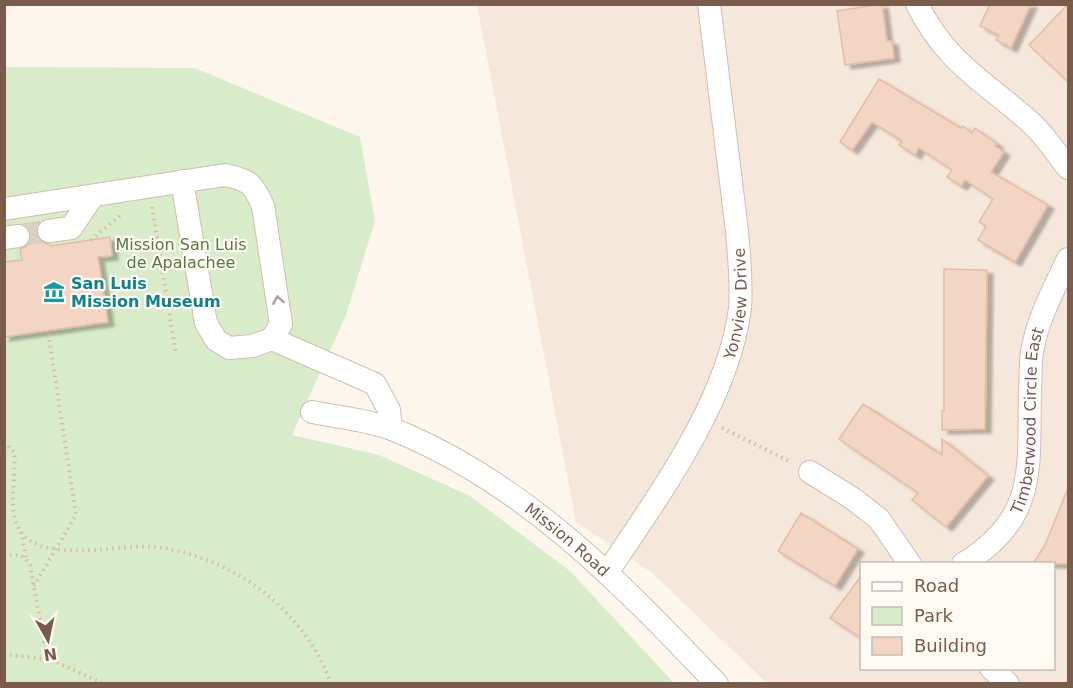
<svg xmlns="http://www.w3.org/2000/svg" width="1073" height="688" font-family="'DejaVu Sans',sans-serif">
	<defs>
		<filter id="shadow"><feDropShadow dx="6" dy="4" stdDeviation="1.5" flood-color="#0004"/></filter>
	</defs>
	<rect width="100%" height="100%" fill="#fdf6ec"/>
	<path fill="#f5e8da" fill-rule="evenodd" d="M477,5h591v678h-301l-116,-111 -75,-50zM862,564h192v104h-192z"/>
	<polygon fill="#d8ecc9" points="5,67 195,68 360,137 375,221 346,315 292,435 379,455 470,496 570,571 674,683 5,684"/>
	<g fill="#f3d5c3" stroke="#e6bba3" stroke-width="1.5" filter="url(#shadow)">
		<polygon points="882,4 887,41 892,41 894,58 845,65 837,11"/>
		<polygon points="990,4 1031,4 1011,48 996,40 999,35 980,26"/>
		<polygon points="1068,4 1068,82 1029,45"/>
		<polygon points="879,79 961,128 963,126 972,133 975,128 997,144 995,146 1004,152 991,172 1048,205 1015,262 978,240 986,226 979,222 993,199 965,180 961,186 947,177 952,170 919,148 915,155 899,145 902,141 872,122 852,150 840,142"/>
		<polygon points="39,222 36,232 38,239 51,246 110,237 112,256 98,257 108,322 4,337 4,262 22,260 20,249 27,246 31,235 24,224"/>
		<polygon points="944,269 987,270 985,429 942,430 942,411 944,411"/>
		<polygon points="863,404 942,455 942,439 988,476 946,527 912,500 918,493 839,439"/>
		<polygon points="1068,488 1068,564 1033,564 1045,545"/>
		<polygon points="801,513 858,549 835,586 778,551"/>
		<polygon points="861,576 861,638 830,618"/>
	</g>
	<g fill="none" stroke-linecap="round" stroke-linejoin="round">
		<polyline stroke="#dcd0c4" stroke-width="22" stroke-dasharray="22 11" stroke-linecap="butt" points="18,236 49,231"/>
		<defs>
			<g id="minor">
				<path d="M917,4c29,59 67,77 113,118 15,13 26,31 38,46"/>
				<path d="M4,209l221,-34c24,5 28,8 38,31l18,118 -9,15 -20,7 -23,2 -13,-8 -10,-17 -24,-142"/>
				<polyline points="49,231 71,228 92,197"/>
				<polyline points="4,238 18,236"/>
				<polyline points="272,339 375,384 389,410 391,429"/>
				<path id="s1" d="M312,412c26,5 56,8 80,17 132,53 229,154 325,255"/>
				<polyline points="810,472 852,498 879,519 910,564"/>
				<path id="s2" d="M963,564c76,-46 65,-97 67,-176 1,-11 0,-24 2,-36 5,-32 23,-65 36,-93"/>
				<path id="s3" d="M607,573c50,-75 122,-173 133,-265 2,-25 -1,-52 -3,-77l-28,-227"/>
				<polyline points="991,668 1008,684"/>
			</g>
		</defs>
		<use href="#minor" stroke="#d1beb0" stroke-width="24"/>
		<g stroke="#d9b8a5" stroke-width="4" stroke-dasharray="1.5 4.5" stroke-linecap="butt">
			<polyline points="152,207 176,354"/>
			<polyline points="91,240 122,214"/>
			<polyline points="722,428 791,462"/>
			<path d="M4,442l10,10c3,24 -8,59 7,80 25,33 100,11 136,15 76,10 149,64 174,137"/>
			<polyline points="21,532 26,557"/>
			<path d="M4,557c12,-4 20,-3 26,8l17,94"/>
			<polyline points="34,586 76,515 48,331"/>
			<polyline points="4,654 52,660 104,684"/>
		</g>
		<use href="#minor" stroke="#fff" stroke-width="22"/>
	</g>
	<defs><path id="oneway-chevron" d="M-2-3.5L2.5 0L-2 3.5" fill="none" stroke-width="1.6" stroke-linecap="round" stroke-linejoin="round" transform="scale(1.5)"/></defs>
	<use stroke="#af9d94" href="#oneway-chevron" transform="translate(278 300) rotate(-99)"/>
	<defs>
		<symbol id="museum-bare" viewBox="-9 -9 18 18"><path d="M0-6L6-3V-2H-6V-3ZM-5-1h2V3h-2ZM-1-1h2V3h-2ZM3-1h2V3H3ZM-6 4H6V6H-6Z" fill="#0f9aa8" stroke="#fffaf3" stroke-width="2.5" paint-order="stroke"/></symbol>
	</defs>
	<g fill-rule="evenodd">
		<use href="#museum-bare" x="39" y="277" width="30" height="30"/>
	</g>
	<g text-anchor="middle" dominant-baseline="central" stroke-width="4.5" stroke-linejoin="round" paint-order="stroke">
		<g font-size="16" fill="#537a41" stroke="#fffaf3">
			<text x="181" y="244">Mission San Luis<tspan x="181" dy="18">de Apalachee</tspan></text>
		</g>
		<g font-size="16" font-weight="bold" fill="#0d838f" stroke="#fffaf3" text-anchor="start">
			<text x="71" y="283">San Luis<tspan x="71" dy="18">Mission Museum</tspan></text>
		</g>
		<g font-size="16" fill="#7a5c4d" stroke="#fffaf3">
			<text stroke="none"><textPath href="#s3" startOffset="303">Yonview Drive</textPath></text>
			<text stroke="none"><textPath href="#s2" startOffset="168">Timberwood Circle East</textPath></text>
			<text stroke="none"><textPath href="#s1" startOffset="290">Mission Road</textPath></text>
		</g>
	</g>
	<rect width="1073" height="688" fill="none" stroke="#7a5c4d" stroke-width="12"/>
	<rect x="860" y="562" width="195" height="108" fill="#fffaf3" stroke="#cabbb1" stroke-width="1.5"/>
	<rect x="872" y="582" width="30" height="9" fill="#ffffff" stroke="#cabbb1" stroke-width="1.5"/>
	<text x="914" y="592" font-size="18" fill="#7a5c4d">Road</text>
	<rect x="872" y="607" width="30" height="18" fill="#d8ecc9" stroke="#cabbb1" stroke-width="1.5"/>
	<text x="914" y="622" font-size="18" fill="#7a5c4d">Park</text>
	<rect x="872" y="637" width="30" height="18" fill="#f3d5c3" stroke="#cabbb1" stroke-width="1.5"/>
	<text x="914" y="652" font-size="18" fill="#7a5c4d">Building</text>
	<g transform="translate(48 640) rotate(171)" stroke="#fffaf3" stroke-width="4.5" paint-order="stroke">
	<path d="M0-4.5L10 22L0 15L-10 22Z" fill="#7a5c4d"/>
	<text y="-9" font-size="16" font-weight="bold" text-anchor="middle" fill="#7a5c4d">N</text>
	</g>
</svg>
